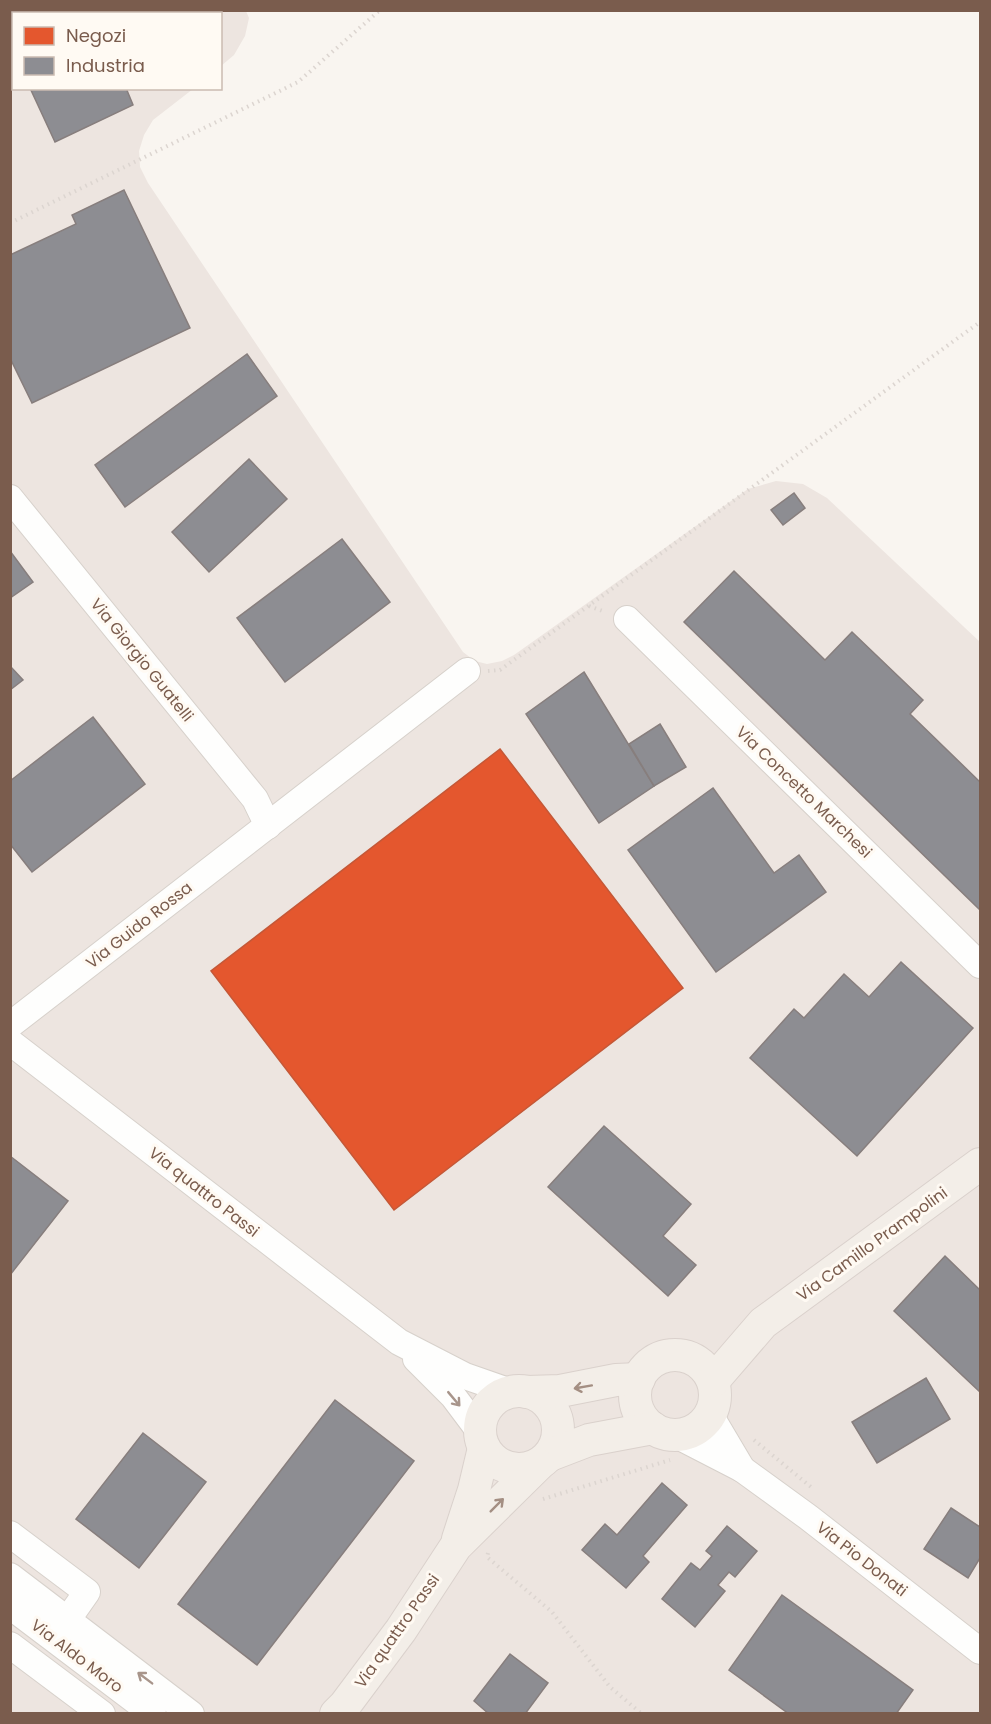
<svg xmlns="http://www.w3.org/2000/svg" width="991" height="1724" font-family="Poppins,sans-serif">
	<rect width="100%" height="100%" fill="#f9f5f0"/>
	<polygon fill="#ede5e0" points="11,11 246,11 249,18 245,36 234,55 221,66 220,14 14,14 14,88 193,89 153,120 144,135 139,151 140,167 148,183 463,652 475,661 487,664 502,661 514,655 748,489 776,481 803,484 827,498 980,642 980,1713 11,1714"/>
	<polygon fill="#e4572e" stroke="#c45837" stroke-width="1.5" points="500,749 683,988 394,1210 211,971"/>
	<g fill="#8d8d92" stroke="#877e7d" stroke-width="1.5">
		<polygon points="10,10 183,10 185,14 14,14 14,53 10,47"/>
		<polygon points="30,88 126,88 133,105 55,142"/>
		<polygon points="124,190 190,328 32,403 10,358 10,255 76,224 72,215"/>
		<polygon points="247,354 277,396 125,507 95,465"/>
		<polygon points="249,459 287,499 209,572 172,532"/>
		<polygon points="794,493 805,508 783,525 771,510"/>
		<polygon points="342,539 390,602 285,682 237,618"/>
		<polygon points="10,551 33,582 10,598"/>
		<polygon points="734,571 825,660 852,632 923,700 910,714 980,782 980,910 684,622"/>
		<polygon points="10,666 23,680 10,690"/>
		<polygon points="584,672 654,786 599,823 526,714"/>
		<polygon points="93,717 145,784 32,872 10,844 10,781"/>
		<polygon points="660,724 686,767 654,786 629,744"/>
		<polygon points="713,788 774,873 799,855 826,892 716,972 628,850"/>
		<polygon points="901,962 973,1028 857,1156 750,1058 794,1009 804,1018 844,974 869,997"/>
		<polygon points="604,1126 691,1204 663,1236 696,1265 668,1296 548,1187"/>
		<polygon points="10,1156 68,1201 10,1275"/>
		<polygon points="945,1256 980,1290 980,1392 894,1311"/>
		<polygon points="926,1378 950,1419 877,1463 852,1422"/>
		<polygon points="335,1400 414,1461 257,1665 178,1604"/>
		<polygon points="143,1433 206,1482 139,1568 76,1519"/>
		<polygon points="662,1483 687,1505 643,1556 649,1562 626,1588 582,1550 605,1524 617,1535"/>
		<polygon points="951,1508 980,1527 980,1558 968,1578 924,1549"/>
		<polygon points="727,1526 757,1551 735,1577 729,1572 718,1585 725,1591 695,1627 662,1599 691,1563 700,1570 712,1556 706,1551"/>
		<polygon points="782,1595 913,1690 896,1714 789,1714 729,1670"/>
		<polygon points="510,1654 548,1683 525,1714 489,1714 474,1701"/>
	</g>
	<g fill="none" stroke-linecap="round" stroke-linejoin="round">
		<defs>
			<g id="minor">
				<polyline points="10,498 255,799 268,826"/>
				<polyline points="627,619 980,965"/>
				<polyline points="10,1025 467,671"/>
				<polyline points="10,1042 399,1342 465,1376 511,1392"/>
				<polyline points="416,1359 453,1396 480,1432"/>
				<polyline points="710,1415 742,1469"/>
				<polyline points="676,1435 742,1469 808,1517 980,1651"/>
				<polyline points="10,1534 87,1592 68,1619"/>
				<polyline points="10,1576 191,1714"/>
				<polyline points="10,1606 153,1714"/>
				<polyline points="10,1645 102,1714"/>
			</g>
			<g id="major">
				<circle cx="675" cy="1395" r="40"/>
				<polyline points="713,1381 763,1323 980,1164"/>
				<circle cx="519" cy="1430" r="39"/>
				<polyline points="527,1392 560,1391 616,1380 639,1379"/>
				<polyline points="550,1455 589,1440 653,1428"/>
				<polyline points="458,1539 474,1490 484,1448"/>
				<polyline points="336,1714 345,1705 401,1630 456,1546 538,1465"/>
			</g>
		</defs>
		<use href="#minor" stroke="#d7d1cb" stroke-width="28"/>
		<use href="#major" stroke="#dad1cc" stroke-width="34"/>
		<g stroke="#dcd5d0" stroke-width="4" stroke-dasharray="1.5 4.5" stroke-linecap="butt">
			<polyline points="10,223 298,82 380,10"/>
			<polyline points="589,606 605,612"/>
			<polyline points="488,671 500,670 980,322"/>
			<polyline points="754,1440 811,1487"/>
			<polyline points="543,1499 670,1460"/>
			<polyline points="488,1553 487,1557 552,1612 610,1687 642,1714"/>
		</g>
		<use href="#minor" stroke="#fefefd" stroke-width="26"/>
		<use href="#major" stroke="#f3eee8" stroke-width="32"/>
	</g>
	<defs><path id="oneway-shaft" d="M-6 0H5M1.5-3L5.5 0L1.5 3" fill="none" stroke-width="1.6" stroke-linecap="round" stroke-linejoin="round" transform="scale(1.5)"/></defs>
	<g stroke="#a48f83">
		<use href="#oneway-shaft" transform="translate(583 1387) rotate(170)"/>
		<use href="#oneway-shaft" transform="translate(497 1505) rotate(-45)"/>
	</g>
	<g stroke="#a8958b">
		<use href="#oneway-shaft" transform="translate(454 1399) rotate(50)"/>
		<use href="#oneway-shaft" transform="translate(145 1678) rotate(-143)"/>
	</g>
	<g text-anchor="middle" dominant-baseline="central" stroke-width="6" stroke-linejoin="round" paint-order="stroke">
		<g font-size="16" fill="#7a5c4d" stroke="#fffaf3">
			<text transform="translate(142 660) rotate(51)">Via Giorgio Guatelli</text>
			<text transform="translate(804 792) rotate(44)">Via Concetto Marchesi</text>
			<text transform="translate(139 925) rotate(-38)">Via Guido Rossa</text>
			<text transform="translate(204 1192) rotate(38)">Via quattro Passi</text>
			<text transform="translate(872 1244) rotate(-36)">Via Camillo Prampolini</text>
			<text transform="translate(862 1559) rotate(38)">Via Pio Donati</text>
			<text transform="translate(397 1631) rotate(-55)">Via quattro Passi</text>
			<text transform="translate(77 1656) rotate(37)">Via Aldo Moro</text>
		</g>
	</g>
	<rect width="991" height="1724" fill="none" stroke="#7a5c4d" stroke-width="24"/>
	<rect x="12" y="12" width="210" height="78" fill="#fffaf3" stroke="#cabbb1" stroke-width="1.5"/>
	<rect x="24" y="27" width="30" height="18" fill="#e4572e" stroke="#cabbb1" stroke-width="1.5"/>
	<text x="66" y="42" font-size="18" fill="#7a5c4d">Negozi</text>
	<rect x="24" y="57" width="30" height="18" fill="#8d8d92" stroke="#cabbb1" stroke-width="1.5"/>
	<text x="66" y="72" font-size="18" fill="#7a5c4d">Industria</text>
</svg>
